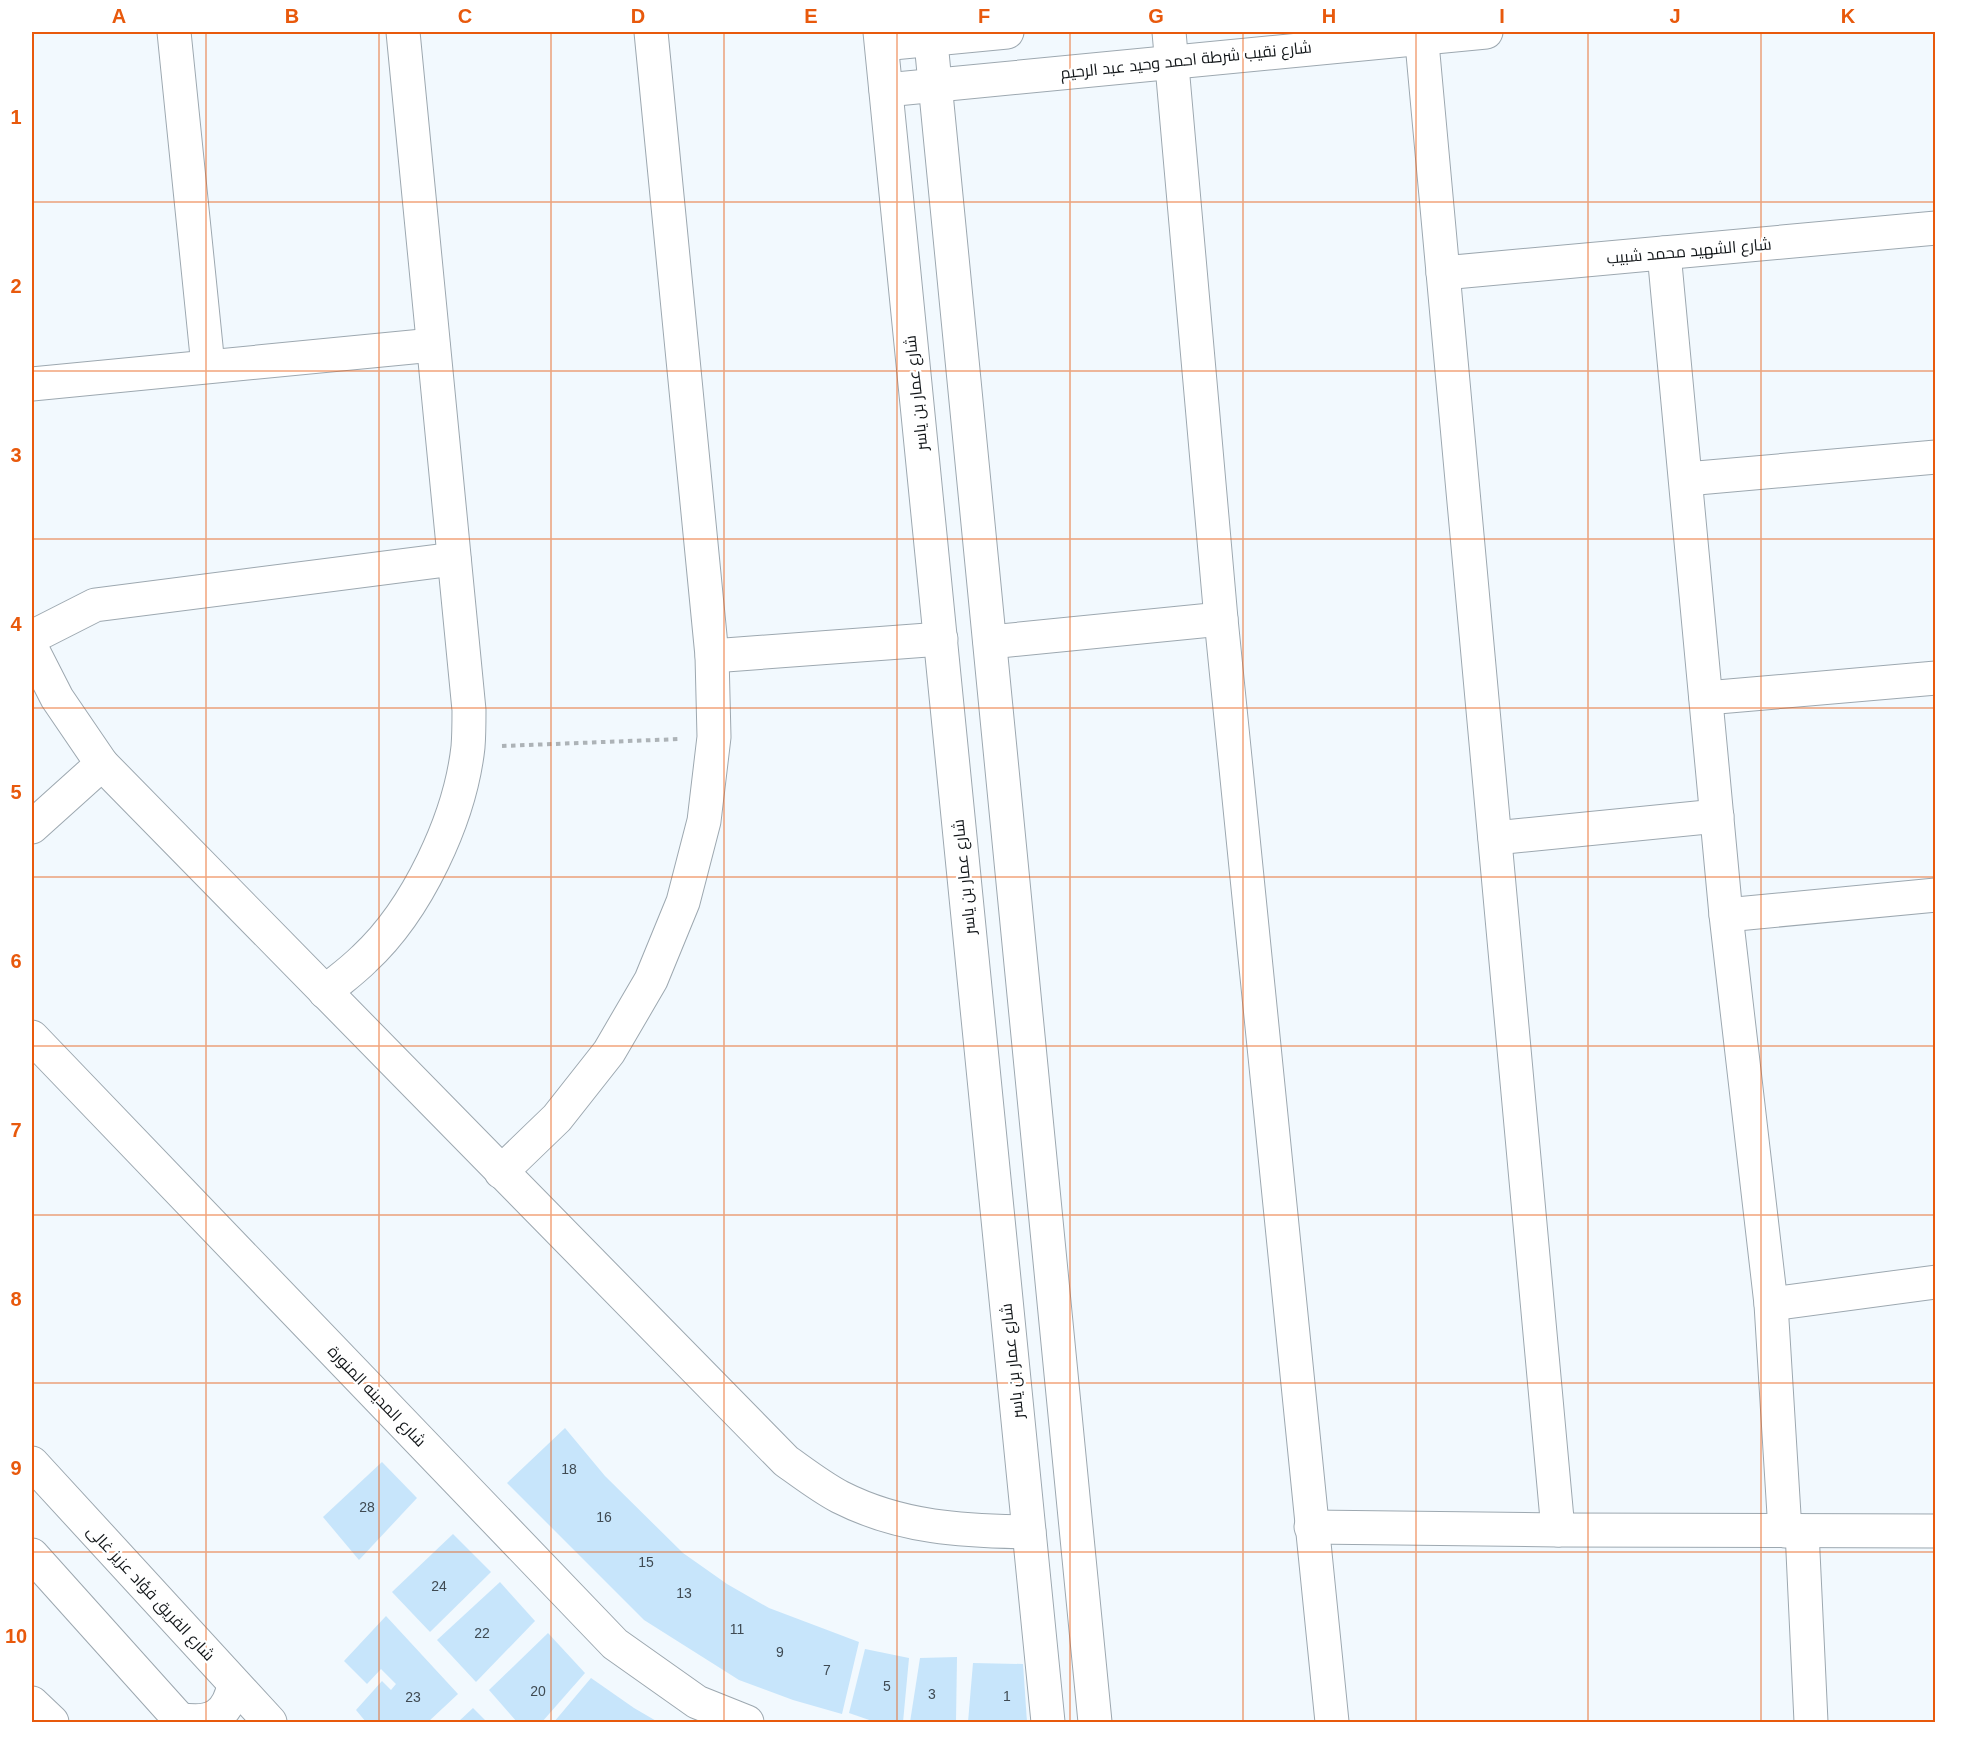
<svg xmlns="http://www.w3.org/2000/svg" width="1967" height="1754" font-family="Helvetica,Cairo,sans-serif">
	<rect width="100%" height="100%" fill="#f2f9fe"/>
	<g fill="#c7e5fb">
		<polygon points="565,1428 605,1476 683,1553 727,1584 769,1608 859,1642 842,1714 793,1700 739,1680 644,1620 507,1483"/>
		<polygon points="382,1462 417,1498 359,1560 323,1517"/>
		<polygon points="453,1534 491,1572 430,1632 392,1592"/>
		<polygon points="500,1582 535,1621 476,1682 437,1640"/>
		<polygon points="386,1616 458,1694 428,1722 366,1722 356,1710 382,1681 391,1690 396,1684 381,1669 367,1684 344,1661"/>
		<polygon points="548,1633 585,1673 542,1722 517,1722 489,1690"/>
		<polygon points="865,1649 909,1658 903,1722 875,1722 849,1713"/>
		<polygon points="957,1657 956,1722 910,1722 920,1658"/>
		<polygon points="973,1663 1023,1664 1027,1722 968,1722"/>
		<polygon points="591,1678 634,1708 658,1722 554,1722"/>
		<polygon points="473,1708 487,1722 458,1722"/>
	</g>
	<g fill="none" stroke-linecap="round" stroke-linejoin="round">
		<defs>
			<g id="minor">
				<polyline points="174,32 208,366"/>
				<polyline points="880,32 1048,1722"/>
				<polyline points="930,32 1095,1722"/>
				<polyline points="1169,32 1221,619 1332,1722"/>
				<polyline points="1421,32 1558,1530"/>
				<polyline points="882,44 1007,32"/>
				<polyline points="886,90 1486,32"/>
				<polyline points="1664,253 1726,915 1771,1304 1785,1531"/>
				<polyline points="1443,273 1936,228"/>
				<polyline points="32,384 433,345"/>
				<polyline points="1686,479 1936,457"/>
				<polyline points="32,637 95,605 454,559"/>
				<polyline points="990,642 1221,619"/>
				<path d="M32,649l25,49 45,66 684,697c17,12 35,26 54,36 61,31 123,34 189,35"/>
				<polyline points="712,656 941,639"/>
				<polyline points="1706,698 1936,678"/>
				<polyline points="32,827 102,764"/>
				<polyline points="1495,838 1717,816"/>
				<polyline points="1726,915 1936,895"/>
				<path d="M325,992c13,-11 27,-21 39,-33 53,-49 96,-140 104,-212 1,-12 1,-25 1,-37l-66,-678"/>
				<polyline points="32,1037 615,1644 697,1702 747,1722"/>
				<polyline points="501,1172 557,1118 609,1052 651,980 683,902 704,821 714,737 712,656 651,32"/>
				<polyline points="1771,1304 1936,1282"/>
				<polyline points="32,1463 270,1722"/>
				<polyline points="1311,1527 1558,1530 1936,1531"/>
				<polyline points="1802,1531 1811,1722"/>
				<polyline points="32,1555 182,1722"/>
				<polyline points="32,1703 52,1722"/>
				<path d="M178,1719c32,6 50,-2 56,-35"/>
			</g>
		</defs>
		<use href="#minor" stroke="#9da8b0" stroke-width="35"/>
		<polyline stroke="#adb3b7" stroke-width="4" stroke-dasharray="4.5 4.5" stroke-linecap="butt" points="502,746 680,739"/>
		<use href="#minor" stroke="#fff" stroke-width="33"/>
	</g>
	<path fill="none" stroke="#e8590c" stroke-width="1.5" stroke-opacity="0.55" d="M206,32v1690M379,32v1690M551,32v1690M724,32v1690M897,32v1690M1070,32v1690M1243,32v1690M1416,32v1690M1588,32v1690M1761,32v1690M32,202h1904M32,371h1904M32,539h1904M32,708h1904M32,877h1904M32,1046h1904M32,1215h1904M32,1383h1904M32,1552h1904"/>
	<g text-anchor="middle" dominant-baseline="central" stroke-width="4.5" stroke-linejoin="round" paint-order="stroke">
		<g font-size="14" fill="#3f4a52">
			<text x="569" y="1469">18</text>
			<text x="367" y="1507">28</text>
			<text x="604" y="1517">16</text>
			<text x="646" y="1562">15</text>
			<text x="439" y="1586">24</text>
			<text x="684" y="1593">13</text>
			<text x="737" y="1629">11</text>
			<text x="482" y="1633">22</text>
			<text x="780" y="1652">9</text>
			<text x="827" y="1670">7</text>
			<text x="887" y="1686">5</text>
			<text x="538" y="1691">20</text>
			<text x="932" y="1694">3</text>
			<text x="1007" y="1696">1</text>
			<text x="413" y="1697">23</text>
		</g>
		<g font-size="16" fill="#121619" stroke="#fff">
			<text transform="translate(1186 60) rotate(-6)">شارع نقيب شرطة احمد وحيد عبد الرحيم</text>
			<text transform="translate(1689 251) rotate(-5)">شارع الشهيد محمد شبيب</text>
			<text transform="translate(916 393) rotate(-96)">شارع عمار بن ياسر</text>
			<text transform="translate(964 877) rotate(-96)">شارع عمار بن ياسر</text>
			<text transform="translate(1012 1361) rotate(-96)">شارع عمار بن ياسر</text>
			<text transform="translate(377 1396) rotate(46)">شارع المدينه المنورة</text>
			<text transform="translate(151 1593) rotate(47)">شارع الفريق فؤاد عزيز غالى</text>
		</g>
	</g>
	<rect width="1967" height="1754" fill="none" stroke="#ffffff" stroke-width="66"/>
	<rect x="33" y="33" width="1901" height="1688" fill="none" stroke="#e8590c" stroke-width="2"/>
	<g font-size="20" text-anchor="middle" font-weight="bold" fill="#e8590c">
		<text x="119" y="23">A</text>
		<text x="292" y="23">B</text>
		<text x="465" y="23">C</text>
		<text x="638" y="23">D</text>
		<text x="811" y="23">E</text>
		<text x="984" y="23">F</text>
		<text x="1156" y="23">G</text>
		<text x="1329" y="23">H</text>
		<text x="1502" y="23">I</text>
		<text x="1675" y="23">J</text>
		<text x="1848" y="23">K</text>
		<text x="16" y="124">1</text>
		<text x="16" y="293">2</text>
		<text x="16" y="462">3</text>
		<text x="16" y="631">4</text>
		<text x="16" y="799">5</text>
		<text x="16" y="968">6</text>
		<text x="16" y="1137">7</text>
		<text x="16" y="1306">8</text>
		<text x="16" y="1475">9</text>
		<text x="16" y="1643">10</text>
	</g>
</svg>
